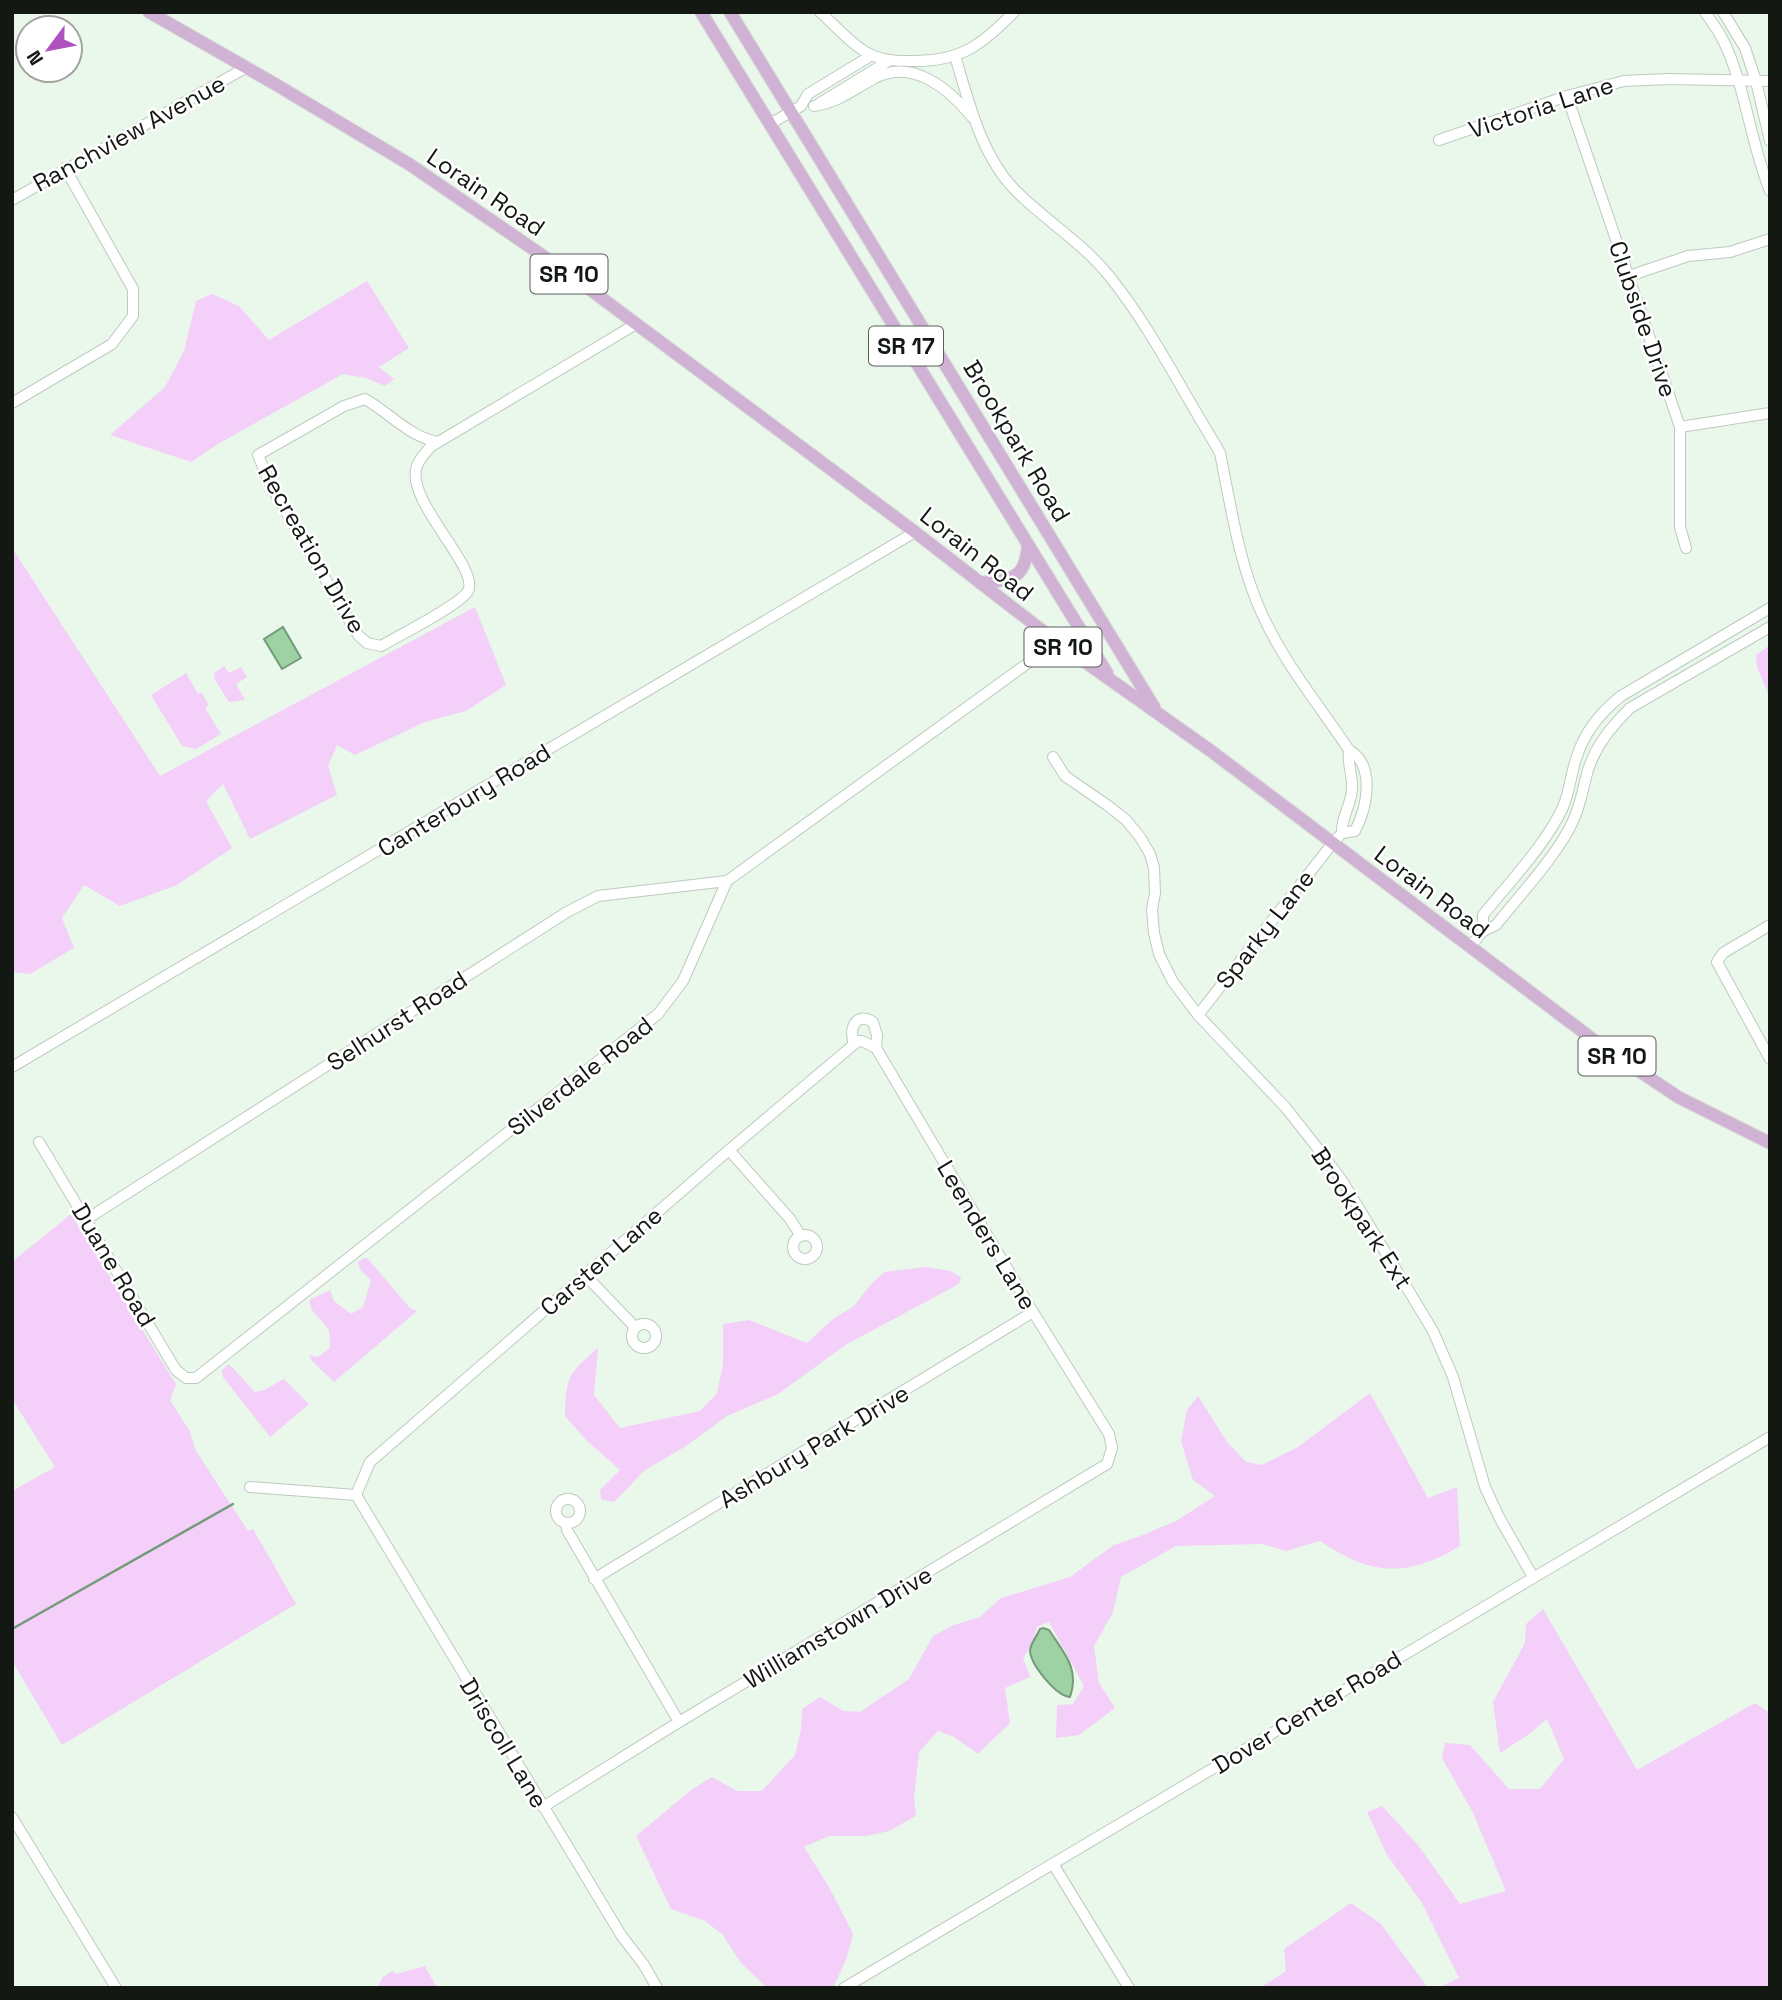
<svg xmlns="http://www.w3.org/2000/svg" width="1782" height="2000" font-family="'Space Grotesk',sans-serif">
	<rect width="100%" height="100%" fill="#e9f8ea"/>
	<g fill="#f4cff9">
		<polygon points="367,281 409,348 379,367 394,379 385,386 366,378 343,374 218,444 191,462 110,435 165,387 184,351 196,301 212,294 239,306 269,340"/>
		<polygon points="12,548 160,776 475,607 506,685 466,711 425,722 355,755 337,745 328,766 337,795 250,839 223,784 206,801 232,848 177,885 120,906 84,885 62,918 74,948 30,974 12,972"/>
		<polygon points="1770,645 1770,698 1757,667 1756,655"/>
		<polygon points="224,666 229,673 241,667 247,677 236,684 245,700 229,702 215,680 214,673"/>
		<polygon points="186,673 198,694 201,692 209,705 205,708 221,734 196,749 182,746 151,695"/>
		<polygon points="71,1214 176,1384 170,1400 189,1430 196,1451 248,1531 253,1529 296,1604 62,1745 12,1661 12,1491 55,1467 12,1399 12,1262"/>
		<polygon points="364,1258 368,1259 410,1308 417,1311 334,1382 312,1361 309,1355 318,1357 330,1348 329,1330 312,1310 309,1300 330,1290 334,1301 351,1314 363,1307 371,1280 360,1270 358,1262"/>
		<path d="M926,1267l24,4 11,6 -2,7 -112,60 -69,50 -51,22 -41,30 -41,24 -31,32 -13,-3 -1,-9 20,-20 -34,-30 -21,-24c1,-40 3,-42 33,-68l-4,47 26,33 80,-17 17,-18 6,-28v-41l26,-4 58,23 26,-24 21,-13 18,-23 13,-11z"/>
		<polygon points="229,1364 255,1392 264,1390 284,1379 309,1404 270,1437 223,1377 222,1370"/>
		<path d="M1370,1393l58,105 29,-11 3,59c-53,32 -89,30 -140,-5l-34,10 -24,-7 -86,2 -55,31 -8,35 -19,34 5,37 16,25 -36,27 -23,3 1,-33 16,-1 11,-18 -35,-64 -12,5 -5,17 -9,14 7,19 -25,11 5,35 -32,31 -24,-17 -16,-6 -19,21 -5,45 2,19 -27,15 -23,5h-37l-25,11 25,40 24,47 -7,26 -13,28h-66l-27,-26 -17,-27 -18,-14 -34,-12 -35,-73 55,-46 21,-13 25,14h25l33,-36 6,-25 1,-21 18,-12 23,14 17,1 49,-33 24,-43 21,-11 26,-8 21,-19 69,-21 44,-32 24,-8 38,-16 39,-25 -22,-16 -12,-39 6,-31 11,-14 29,46 19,20 16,3 36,-18z"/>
		<polygon points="1543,1609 1637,1770 1755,1703 1770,1713 1770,1988 1438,1988 1459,1978 1422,1903 1387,1855 1367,1812 1382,1806 1418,1845 1460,1904 1506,1891 1473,1813 1442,1758 1445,1743 1470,1745 1509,1789 1540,1789 1564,1759 1547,1719 1528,1735 1500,1753 1493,1702 1525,1643 1526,1624"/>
		<polygon points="1351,1903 1381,1924 1428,1988 1260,1988 1286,1971 1284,1949"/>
		<polygon points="425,1966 437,1988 378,1988 382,1978 392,1971 396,1974"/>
	</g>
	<g fill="#9ed2a5" stroke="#749a79" stroke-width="2">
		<polygon points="283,627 301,658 282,669 264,639"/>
		<path d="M1043,1628l6,2c15,23 31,39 21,67 -14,-1 -40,-33 -40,-47 1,-7 7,-14 10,-21z"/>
	</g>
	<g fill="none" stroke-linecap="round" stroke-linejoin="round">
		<polyline stroke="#749a79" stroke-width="2.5" points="12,1629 233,1504"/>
		<defs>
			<g id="minor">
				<path d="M820,12c16,14 34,36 54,44 12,5 25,5 38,5 48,1 70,-16 102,-49"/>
				<path d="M1705,12c6,9 13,18 18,28 23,47 27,102 47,151"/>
				<polyline points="1723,12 1745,48 1756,81 1770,141"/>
				<path d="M955,56c14,46 26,100 61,135 30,30 67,52 94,86 41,51 71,112 105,167l5,9c11,54 19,111 42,161 22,49 57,91 87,136 27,15 18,58 6,81l-13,2 -10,11 -134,171"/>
				<polyline points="1567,96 1680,427 1680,527 1686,548"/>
				<polyline points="820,103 890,60"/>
				<path d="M814,106c25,-4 37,-15 59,-27 39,-22 76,10 99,38"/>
				<polyline points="770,124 801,106 808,94 872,55"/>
				<polyline points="1439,140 1567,96 1624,81 1668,79 1770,81"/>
				<polyline points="12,200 247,67"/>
				<polyline points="1629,276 1688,256 1730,252 1770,239"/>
				<polyline points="12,403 112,344 133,316 133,289 65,168"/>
				<polyline points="1680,427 1770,413"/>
				<path d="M437,442c-30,-7 -46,-28 -72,-43l-21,7 -86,49 13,31 87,149 9,8 14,3c17,-10 79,-41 87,-55 12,-22 -59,-87 -52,-121 1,-9 9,-16 14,-23l206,-123"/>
				<polyline points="1053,757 1065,776 1107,805 1126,820 1140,837 1150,854 1154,868 1155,893 1152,909 1154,933 1159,954 1173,982 1198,1015 1286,1108 1323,1155 1343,1182 1433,1331 1453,1377 1485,1487 1499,1517 1533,1577"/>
				<path d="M1342,833c-1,-16 9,-27 10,-44 1,-13 -5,-26 -3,-39"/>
				<polyline points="1770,925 1723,953 1717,962 1770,1059"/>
				<path d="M1483,931v-16c25,-31 64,-72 80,-108 7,-16 8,-35 14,-51 8,-25 24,-44 44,-60l149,-88"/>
				<path d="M1470,947l13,-16 13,-6c23,-29 63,-72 77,-104 8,-16 10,-34 15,-51 8,-25 24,-44 42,-62l140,-81"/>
				<path d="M854,1044c-5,-15 1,-33 19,-22l4,13 -1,13"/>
				<polyline points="12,1067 915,532"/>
				<polyline points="39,1142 176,1370 186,1378 196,1378 658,1014 683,981 727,881 1057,642"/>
				<polyline points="729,1150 790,1219 801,1236"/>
				<polyline points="87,1219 567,912 598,896 727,881"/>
				<circle cx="805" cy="1247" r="12"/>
				<polyline points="585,1275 635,1327"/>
				<circle cx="644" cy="1336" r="12"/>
				<polyline points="250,1487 356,1495"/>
				<polyline points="356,1495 370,1462 729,1150 858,1041 862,1041 876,1048 1033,1312 1109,1434 1112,1448 1107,1464 679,1722 543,1807"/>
				<polyline points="356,1495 621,1935 644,1965 657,1988"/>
				<circle cx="568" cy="1511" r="12"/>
				<polyline points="566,1523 567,1530 679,1722"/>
				<polyline points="594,1579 1033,1312"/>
				<polyline points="12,1817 116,1988"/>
				<polyline points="1053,1864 1129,1988"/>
				<polyline points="844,1988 1770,1437"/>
			</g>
			<g id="major">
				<polyline points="149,12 275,84 409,164 568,273 915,532 1057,642 1211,751 1599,1044 1678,1097 1770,1143"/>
				<polyline points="701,12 1107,673"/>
				<polyline points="730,12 1154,707"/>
				<path d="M980,583c31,-4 45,-2 48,-38"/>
			</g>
		</defs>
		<use href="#minor" stroke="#bccbbe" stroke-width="12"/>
		<use href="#major" stroke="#d9dad9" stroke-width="14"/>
		<use href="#minor" stroke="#fff" stroke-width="10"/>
		<use href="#major" stroke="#d0b3d4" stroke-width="12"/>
	</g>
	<g text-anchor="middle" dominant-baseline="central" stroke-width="5" stroke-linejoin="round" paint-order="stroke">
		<g fill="#fff" stroke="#5a5d5a" stroke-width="2">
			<rect x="530.5" y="254.5" width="77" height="39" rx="5"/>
			<rect x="869" y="326.5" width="74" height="39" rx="5"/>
			<rect x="1024.5" y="627.5" width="77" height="39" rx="5"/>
			<rect x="1578.5" y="1036.5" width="77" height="39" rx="5"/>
		</g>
		<g font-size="23" font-weight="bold" fill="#131813">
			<text x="569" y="274">SR 10</text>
			<text x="906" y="346">SR 17</text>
			<text x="1063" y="647">SR 10</text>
			<text x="1617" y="1056">SR 10</text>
		</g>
		<g font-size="24" fill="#131813" stroke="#fff">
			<text transform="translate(1541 107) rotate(-18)">Victoria Lane</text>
			<text transform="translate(129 133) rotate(-29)">Ranchview Avenue</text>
			<text transform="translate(486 192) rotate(34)">Lorain Road</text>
			<text transform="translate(1643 319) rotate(71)">Clubside Drive</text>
			<text transform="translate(1017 441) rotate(59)">Brookpark Road</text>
			<text transform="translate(312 549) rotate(60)">Recreation Drive</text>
			<text transform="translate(977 554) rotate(38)">Lorain Road</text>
			<text transform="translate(464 800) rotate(-31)">Canterbury Road</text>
			<text transform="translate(1432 892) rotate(37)">Lorain Road</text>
			<text transform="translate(1265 929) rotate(-52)">Sparky Lane</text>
			<text transform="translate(397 1021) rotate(-33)">Selhurst Road</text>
			<text transform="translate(580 1076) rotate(-38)">Silverdale Road</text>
			<text transform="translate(1362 1218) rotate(57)">Brookpark Ext</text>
			<text transform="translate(987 1235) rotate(59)">Leenders Lane</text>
			<text transform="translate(601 1261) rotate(-41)">Carsten Lane</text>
			<text transform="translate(114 1265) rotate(59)">Duane Road</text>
			<text transform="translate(814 1446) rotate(-31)">Ashbury Park Drive</text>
			<text transform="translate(838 1627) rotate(-31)">Williamstown Drive</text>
			<text transform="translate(1307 1712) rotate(-31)">Dover Center Road</text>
			<text transform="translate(504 1743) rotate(59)">Driscoll Lane</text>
		</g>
	</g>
	<rect width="1782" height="2000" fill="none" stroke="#131813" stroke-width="28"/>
	<g transform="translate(49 49) rotate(238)"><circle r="33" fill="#ffffff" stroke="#a1a3a1" stroke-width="2"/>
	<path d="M0-5L12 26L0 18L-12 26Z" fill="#ae52bd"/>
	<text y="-10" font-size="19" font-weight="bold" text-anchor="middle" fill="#131813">N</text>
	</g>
</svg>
